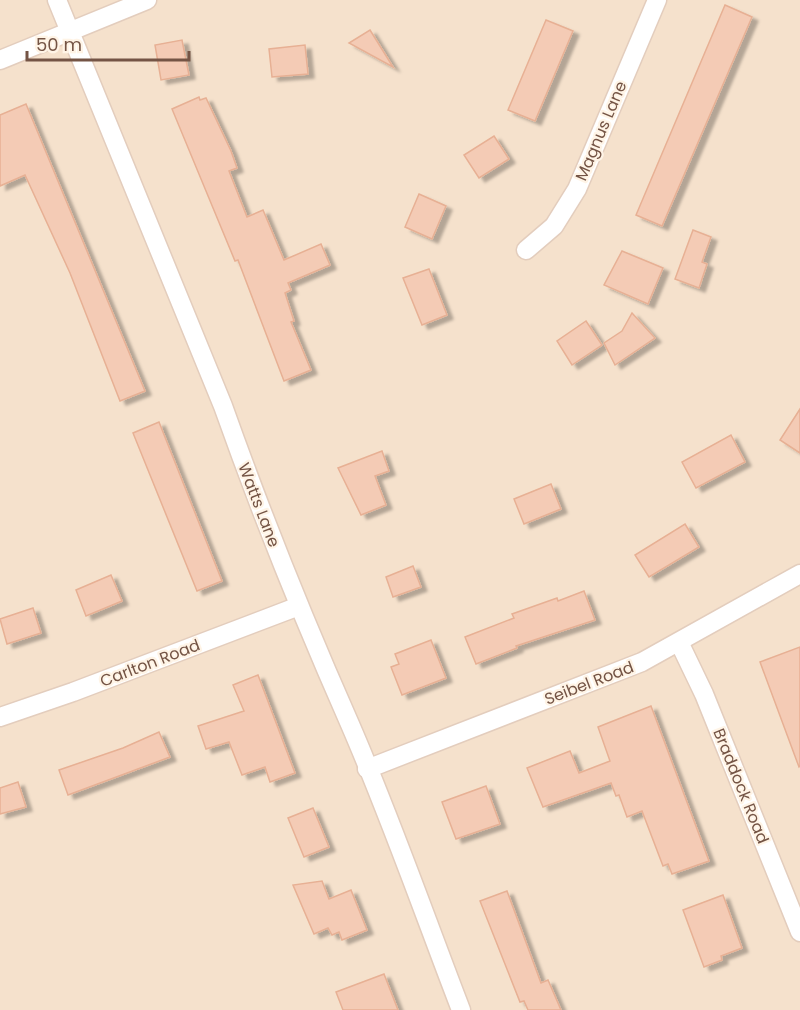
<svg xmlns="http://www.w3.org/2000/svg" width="800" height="1010" font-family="Poppins,sans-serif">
	<defs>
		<filter id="shadow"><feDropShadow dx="6" dy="4" stdDeviation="1.5" flood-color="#0004"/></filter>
	</defs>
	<rect width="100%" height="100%" fill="#fdf0de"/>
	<rect fill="#f5e1cc" x="0" y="0" width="800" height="1010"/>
	<g fill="#f4cbb5" stroke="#e7b094" stroke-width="1.5" filter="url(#shadow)">
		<polygon points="725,5 752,17 662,226 636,215"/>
		<polygon points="546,20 573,31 535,121 508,110"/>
		<polygon points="370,30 393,67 349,43"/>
		<polygon points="182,40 189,75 161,80 155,45"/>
		<polygon points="305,45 308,74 272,77 269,49"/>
		<polygon points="199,97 200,100 206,98 231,151 237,168 229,171 247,217 263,210 284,260 321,244 330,265 288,283 291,290 285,293 294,321 291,322 311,370 284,381 238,260 235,261 172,109"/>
		<polygon points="26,104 145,391 120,401 70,273 25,175 0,186 0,115"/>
		<polygon points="494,136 509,159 479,178 464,155"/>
		<polygon points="419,194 446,206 432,239 405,227"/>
		<polygon points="693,230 711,237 702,262 707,264 699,288 675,279"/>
		<polygon points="622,251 663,268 648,304 604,285"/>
		<polygon points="429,269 447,315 422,325 403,278"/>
		<polygon points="632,313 655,338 615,365 604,343 622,331"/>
		<polygon points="586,321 602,345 572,365 557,341"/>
		<polygon points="800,409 800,453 780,440"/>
		<polygon points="159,422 222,581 197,591 133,433"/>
		<polygon points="731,435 745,462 696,488 682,462"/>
		<polygon points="382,451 389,471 375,476 386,505 361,515 338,468"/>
		<polygon points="551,484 561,509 524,524 514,499"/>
		<polygon points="685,524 699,547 649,577 635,555"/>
		<polygon points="413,566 421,587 393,597 386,577"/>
		<polygon points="111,575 122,601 86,616 76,590"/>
		<polygon points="584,591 595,620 516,646 517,648 476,664 465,637 514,618 512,614 557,598 558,601"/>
		<polygon points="33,608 41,633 7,644 0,619"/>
		<polygon points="431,640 446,678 402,695 391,667 399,664 395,654"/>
		<polygon points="800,647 800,766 799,767 760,662"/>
		<polygon points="258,675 295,773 270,782 265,767 242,775 229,742 206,749 198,726 244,711 233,685"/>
		<polygon points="651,706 709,861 672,874 668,864 663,866 642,811 627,817 619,795 616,796 611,783 543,807 527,768 570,751 579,773 610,761 598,727"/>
		<polygon points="159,732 170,757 68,795 59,770 123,748"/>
		<polygon points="18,782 26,807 0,814 0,788"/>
		<polygon points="486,786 500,824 456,839 442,802"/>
		<polygon points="313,808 329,847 304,857 288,818"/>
		<polygon points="322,881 329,899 351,890 367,930 342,940 339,932 332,935 328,928 314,934 293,885"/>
		<polygon points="507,891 541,983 548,980 561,1010 528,1010 524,1001 520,1002 480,901"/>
		<polygon points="723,895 742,948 721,956 722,960 704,967 683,910"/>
		<polygon points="384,974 398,1010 343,1010 336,992"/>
	</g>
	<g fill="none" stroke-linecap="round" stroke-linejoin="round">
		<defs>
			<g id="minor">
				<path d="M57,0l166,406c38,107 80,212 126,316 41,94 75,192 112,288"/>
				<polyline points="0,60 147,0"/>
				<polyline points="526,250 554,226 577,189 657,0"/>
				<polyline points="679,642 704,694 800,932"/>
				<polyline points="0,717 73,692 299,606"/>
				<polyline points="367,769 642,662 800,574"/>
			</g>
		</defs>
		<use href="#minor" stroke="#e3cdbd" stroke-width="21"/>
		<use href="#minor" stroke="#fff" stroke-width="18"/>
	</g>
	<g text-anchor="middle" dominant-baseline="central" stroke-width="4.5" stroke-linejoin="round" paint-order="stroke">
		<g font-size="16" fill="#745445" stroke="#fff4e6">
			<text transform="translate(601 131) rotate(-67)">Magnus Lane</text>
			<text transform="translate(259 505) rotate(69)">Watts Lane</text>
			<text transform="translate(150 663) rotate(-21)">Carlton Road</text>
			<text transform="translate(589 683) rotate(-21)">Seibel Road</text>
			<text transform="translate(741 786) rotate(68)">Braddock Road</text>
		</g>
	</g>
	<path d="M27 51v9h162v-9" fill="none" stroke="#745445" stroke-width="3"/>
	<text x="36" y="51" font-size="18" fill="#745445" stroke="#fff4e6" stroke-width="4.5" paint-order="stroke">50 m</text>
</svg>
